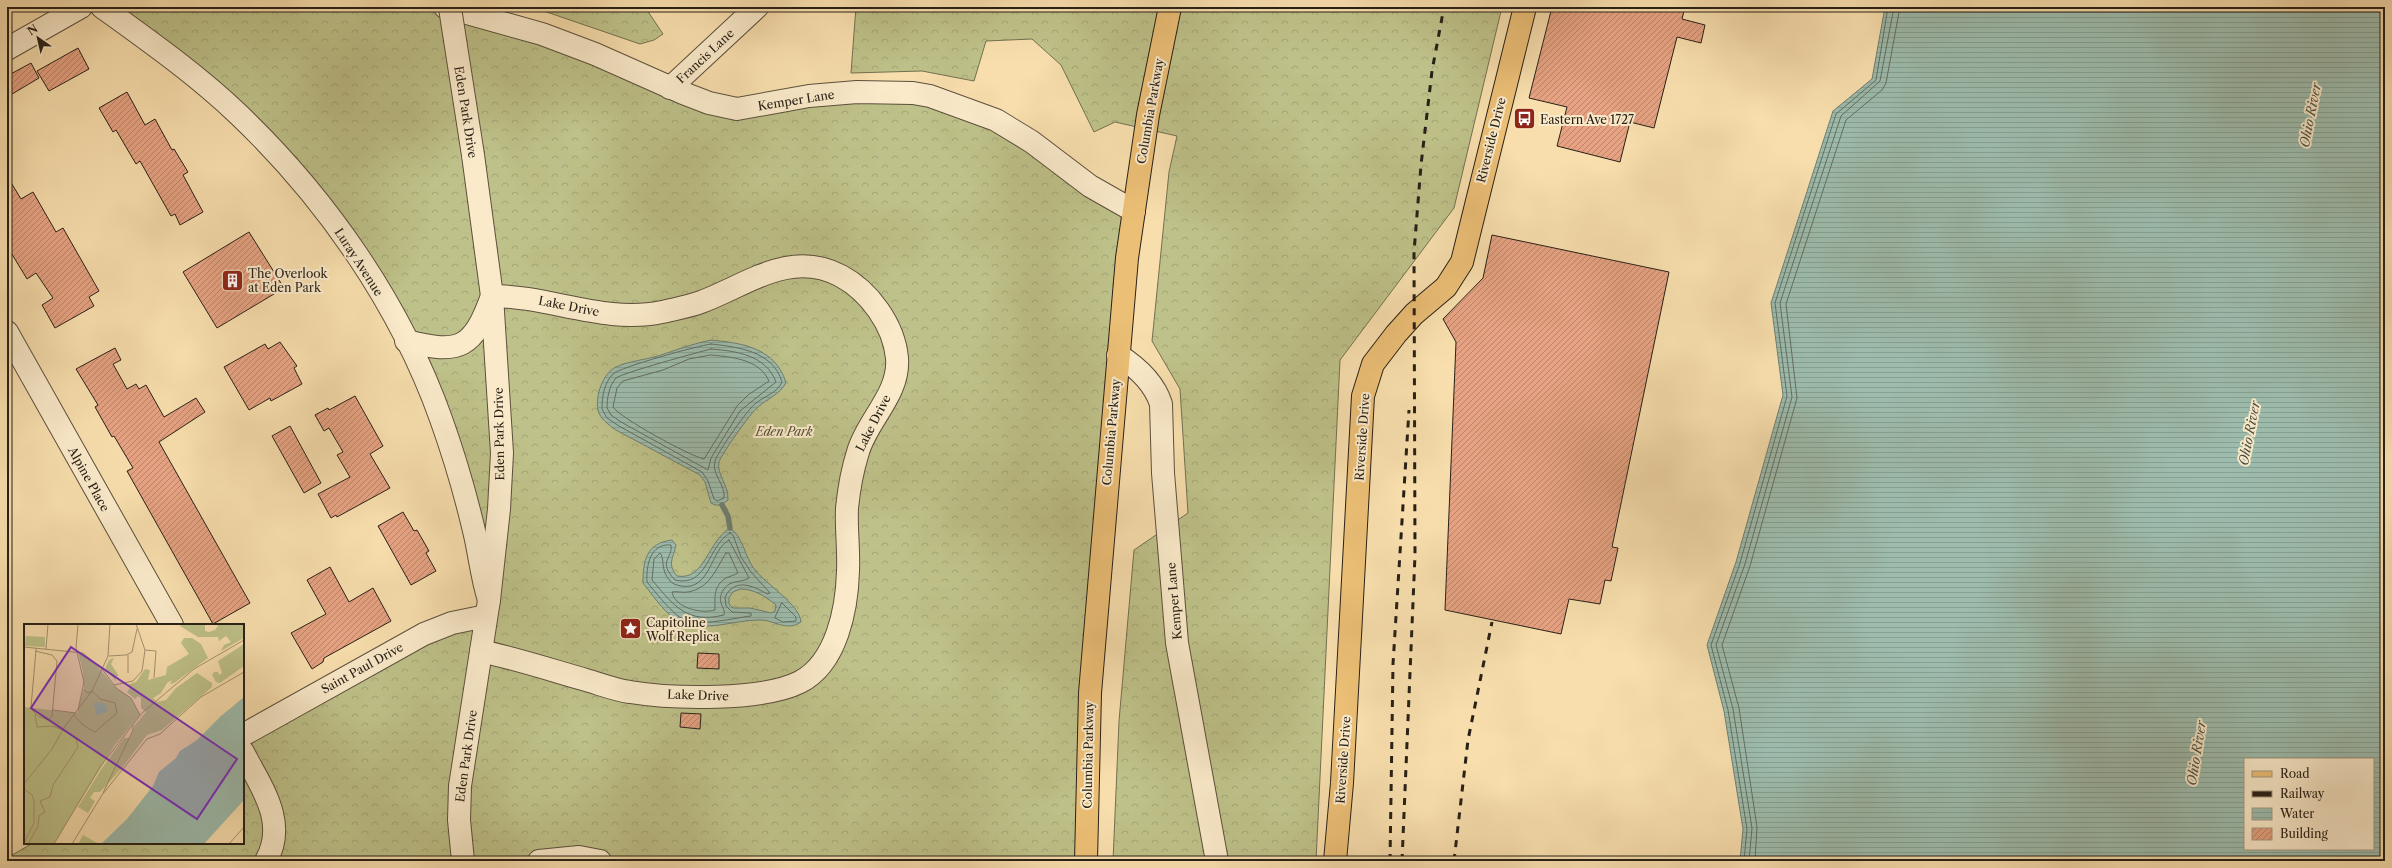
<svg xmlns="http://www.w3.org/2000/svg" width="2392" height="868" font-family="'Libre Caslon Text',serif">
	<defs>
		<pattern id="forest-crowns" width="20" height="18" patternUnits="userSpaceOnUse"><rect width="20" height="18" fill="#bec189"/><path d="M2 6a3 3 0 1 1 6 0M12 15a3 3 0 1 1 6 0" fill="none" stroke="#a3a676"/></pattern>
		<pattern id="water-rules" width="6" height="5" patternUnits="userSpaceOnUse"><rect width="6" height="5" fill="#9dbcad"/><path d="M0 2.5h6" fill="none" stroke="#87a194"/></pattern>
		<pattern id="building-hatch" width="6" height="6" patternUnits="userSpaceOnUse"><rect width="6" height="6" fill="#e6a282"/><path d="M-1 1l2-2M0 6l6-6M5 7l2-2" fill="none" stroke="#ba8469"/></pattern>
	</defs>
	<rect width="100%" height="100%" fill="#f8dead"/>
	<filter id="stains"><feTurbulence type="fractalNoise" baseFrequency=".005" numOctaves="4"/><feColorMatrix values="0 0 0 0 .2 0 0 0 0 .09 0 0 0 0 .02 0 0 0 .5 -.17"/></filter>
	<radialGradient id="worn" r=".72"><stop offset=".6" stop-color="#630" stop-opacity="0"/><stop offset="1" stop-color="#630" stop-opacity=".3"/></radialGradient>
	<g fill="url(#forest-crowns)" stroke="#737050">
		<polygon points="102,7 445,7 709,103 809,96 962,107 1134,211 1086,861 7,861 7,858 33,843 243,843 243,735 424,634 489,615 421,371 282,158"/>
		<polygon points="532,7 645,7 663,34 654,40 640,44"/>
		<polygon points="856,7 1502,7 1454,208 1340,360 1316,861 1113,861 1119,721 1134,550 1188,513 1180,389 1152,341 1169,172 1177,136 1115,122 1094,132 1061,65 1032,39 986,41 974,81 922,71 851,73"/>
	</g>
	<g fill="url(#water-rules)" stroke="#6e7e71" fill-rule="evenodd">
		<path d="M1885,7h500v854h-645l3,-32 -19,-118 -17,-66 29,-83 47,-167 -12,-92 62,-192 39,-32zM2245,759h128v90h-128z"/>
		<path d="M711,340c31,3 65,8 75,43 -7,12 -18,15 -28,24 -7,5 -37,48 -39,55 -3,11 10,24 9,38 -6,5 -10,7 -17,3l-6,-21 -5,-7 -84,-45c-7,-5 -16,-11 -18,-20 -3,-14 5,-37 18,-43 13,-6 28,-7 42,-11 18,-6 34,-12 53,-16z"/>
		<path d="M730,528c13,8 15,30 25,42 11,14 45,35 46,52 -15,10 -26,-2 -41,-2 -27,0 -55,13 -82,1 -10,-4 -28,-29 -35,-38 0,-22 3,-40 29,-43l4,5c-3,14 -9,19 1,31 28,5 30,-34 53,-48zM740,589c14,0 25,7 36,16l-1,6 -4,2 -21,-5h-17l-4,-4v-6l4,-6z"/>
	</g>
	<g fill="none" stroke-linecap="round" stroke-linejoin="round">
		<g stroke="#626e62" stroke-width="1">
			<path d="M711,344c27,3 62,7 71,38 -5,11 -17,14 -26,21 -8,6 -38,48 -41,58 -4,13 11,24 9,37l-7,3 -3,-2 -6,-18 -6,-9 -83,-46 -12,-8 -5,-9c0,-12 2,-26 11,-35 7,-7 84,-28 98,-30z"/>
			<path d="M711,349c25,2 55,6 65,33l-36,29 -29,47 -3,12 -87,-48 -10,-7 -4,-7c0,-10 2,-22 9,-30 6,-5 83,-26 95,-29z"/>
			<path d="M711,355c21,2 48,4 58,26l-21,14 -11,11 -33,53c-14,-3 -84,-41 -91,-52l4,-19 6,-7 40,-11 26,-11z"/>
			<path d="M730,533l3,2 8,22 10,15 19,21 -3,1c-15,-9 -32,-16 -42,3l1,9 6,6 19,1v3c-19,2 -56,13 -73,0 -11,-9 -22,-23 -31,-34 -1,-16 3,-39 24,-37 2,14 -14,16 4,35 33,8 33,-35 55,-47z"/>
			<path d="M729,540l20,38c-7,5 -18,1 -25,11 -9,13 2,18 0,26 -37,9 -50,-9 -72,-35l2,-21 6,-6c5,5 0,17 10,28 3,3 6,4 11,5 30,5 29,-36 48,-46z"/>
			<path d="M726,553h3l9,20c-3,2 -8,3 -12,5 -13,8 -11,20 -11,32 -14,4 -40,-2 -43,-18 5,-1 11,1 16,0 22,-4 28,-23 38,-39z"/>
			<polygon points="782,603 796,617 796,621 783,622 775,618"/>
			<polyline points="1744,861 1747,829 1728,710 1711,645 1740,563 1787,396 1775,303 1836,114 1876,80 1888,7"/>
			<polyline points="1749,861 1752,828 1733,709 1716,645 1745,564 1792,397 1780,303 1841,116 1880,81 1894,7"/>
			<polyline points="1755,861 1757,827 1739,708 1722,645 1750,566 1797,398 1786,304 1846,120 1882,90 1886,83 1900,7"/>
		</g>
		<polyline stroke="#6e7e71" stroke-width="5.5" points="722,505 728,516 730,528"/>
	</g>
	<g fill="url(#building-hatch)" stroke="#282017">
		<polygon points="1552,7 1685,7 1682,19 1705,25 1701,43 1677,37 1654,128 1630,122 1620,162 1557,146 1567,107 1529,98"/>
		<polygon points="78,48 89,69 49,91 37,71"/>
		<polygon points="31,63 39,78 7,97 7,76"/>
		<polygon points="127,92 145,125 155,119 172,150 174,149 188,172 183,175 203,212 180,225 175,214 171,216 140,161 136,164 116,130 113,132 99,108"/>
		<polygon points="7,176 21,199 33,192 56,232 63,228 99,291 89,297 94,306 55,328 42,305 53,298 36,273 27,279 7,246"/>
		<polygon points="249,232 284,288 217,328 183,272"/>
		<polygon points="1492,235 1669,272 1612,547 1618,548 1611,581 1605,580 1600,604 1569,599 1561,634 1445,610 1456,342 1443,319 1483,278"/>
		<polygon points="280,342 297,366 294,368 302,384 271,401 270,398 249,410 224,367 265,344 268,349"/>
		<polygon points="115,348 121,360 113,364 127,389 136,384 139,389 146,385 164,417 196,398 205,412 159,442 250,603 213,624 127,471 133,468 114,436 112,437 95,407 98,405 76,369"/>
		<polygon points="355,396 383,446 370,454 390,488 337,517 336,515 331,518 318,494 350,477 337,455 343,452 329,428 324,431 315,415 328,408 329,410"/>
		<polygon points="290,426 321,483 304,493 272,436"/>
		<polygon points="403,512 414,531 417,530 429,551 426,553 436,571 411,585 378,526"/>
		<polygon points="330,567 349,602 373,588 391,621 324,658 323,662 312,669 291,633 326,614 307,580"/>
		<polygon points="698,653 719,654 719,669 697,668"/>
		<polygon points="681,713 701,714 700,729 680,727"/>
	</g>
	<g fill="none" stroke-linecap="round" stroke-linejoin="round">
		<defs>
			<g id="minor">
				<path d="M102,7c47,34 94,67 136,107 88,84 162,190 203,305 14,39 25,77 34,116 5,22 7,44 14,65"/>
				<polyline points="445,7 542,34 595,54 683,93 709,103 737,109 809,96 857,92 913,93 930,96 996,120 1032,142 1090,186 1134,211"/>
				<polyline points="7,49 81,7"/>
				<polyline points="670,88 757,7"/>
				<polyline points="7,332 172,625"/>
				<path d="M406,341c55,14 67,7 86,-45 57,0 113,28 170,16 12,-3 26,-5 39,-10 46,-17 89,-53 140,-26 28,15 53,49 56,82 3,36 -30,62 -39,94 -6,19 -9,36 -11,56 -1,21 2,42 1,63 -1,37 -11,92 -48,111 -38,19 -127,17 -170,10 -15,-2 -30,-8 -44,-12 -35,-10 -69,-21 -105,-29"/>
				<path d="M1118,355c19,12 36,27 43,49l2,69 14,170 40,218"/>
				<polyline points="243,735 424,634 452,623 486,616"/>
				<path d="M243,752c18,35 45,70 23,109"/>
				<polyline points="463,861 459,820 460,786 489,600 499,509 502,453 492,296 473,155"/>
				<polyline points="539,861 579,857 600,861"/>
			</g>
			<polyline id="major" points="1335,861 1342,783 1363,396 1373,364 1396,334 1414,314 1446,287 1462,262 1525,7"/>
			<polyline id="highway" points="1086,861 1090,693 1127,258 1148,115 1170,7"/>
		</defs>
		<use href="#minor" stroke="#5c503c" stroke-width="24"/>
		<use href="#major" stroke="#282017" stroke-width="24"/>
		<use href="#highway" stroke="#282017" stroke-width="24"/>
		<use href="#minor" stroke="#faeaca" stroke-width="22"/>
		<use href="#major" stroke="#ecbf76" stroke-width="22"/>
		<use href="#highway" stroke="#ecbf76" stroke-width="22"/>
		<g stroke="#282017" stroke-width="3" stroke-dasharray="7 7" stroke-linecap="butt">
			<polyline points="1390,861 1393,664 1409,410"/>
			<polyline points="1402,861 1415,555 1414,252 1421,165 1432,71 1444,7"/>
			<polyline points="1454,861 1468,740 1492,622"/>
		</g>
		<defs>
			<polyline id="minor-bridge" points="450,8 473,155"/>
		</defs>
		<use href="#minor-bridge" stroke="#5c503c" stroke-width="24" stroke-linecap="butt"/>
		<use href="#minor-bridge" stroke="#faeaca" stroke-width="22"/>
	</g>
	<defs>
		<symbol id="bus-square" viewBox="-11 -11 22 22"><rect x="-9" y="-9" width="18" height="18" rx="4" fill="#8f2418" stroke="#faeaca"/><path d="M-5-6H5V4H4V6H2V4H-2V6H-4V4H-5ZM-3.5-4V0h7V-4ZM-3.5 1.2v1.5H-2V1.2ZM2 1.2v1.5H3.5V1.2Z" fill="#fff"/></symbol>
		<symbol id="building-square" viewBox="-11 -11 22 22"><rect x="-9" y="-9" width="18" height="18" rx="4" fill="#8f2418" stroke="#faeaca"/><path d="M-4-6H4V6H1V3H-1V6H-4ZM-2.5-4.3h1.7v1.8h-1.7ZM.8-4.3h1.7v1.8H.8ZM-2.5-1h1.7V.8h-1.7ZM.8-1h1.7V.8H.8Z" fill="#fff"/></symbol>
		<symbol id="sight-square" viewBox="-11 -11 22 22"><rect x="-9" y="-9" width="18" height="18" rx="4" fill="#8f2418" stroke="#faeaca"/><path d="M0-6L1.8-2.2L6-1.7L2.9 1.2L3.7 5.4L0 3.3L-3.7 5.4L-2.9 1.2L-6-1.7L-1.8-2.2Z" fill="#fff"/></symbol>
	</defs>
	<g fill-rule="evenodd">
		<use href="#bus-square" x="1512" y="106" width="25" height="25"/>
		<use href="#building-square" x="220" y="268" width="25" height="25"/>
		<use href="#sight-square" x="618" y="616" width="25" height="25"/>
	</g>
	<g text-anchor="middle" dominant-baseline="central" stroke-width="4" stroke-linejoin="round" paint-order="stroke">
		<g font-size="12" fill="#282017" stroke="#faeaca">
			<text transform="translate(705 56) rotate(-43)">Francis Lane</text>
			<text transform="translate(796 100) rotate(-9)">Kemper Lane</text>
			<text transform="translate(1150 111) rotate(-80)">Columbia Parkway</text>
			<text transform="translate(466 112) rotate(81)">Eden Park Drive</text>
			<text transform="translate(1491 140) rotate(-76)">Riverside Drive</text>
			<text transform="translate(359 262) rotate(57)">Luray Avenue</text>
			<text transform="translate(569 306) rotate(11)">Lake Drive</text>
			<text transform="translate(873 423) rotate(-63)">Lake Drive</text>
			<text transform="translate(1111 432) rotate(-85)">Columbia Parkway</text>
			<text transform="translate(499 434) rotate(-91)">Eden Park Drive</text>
			<text transform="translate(1362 437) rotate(-86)">Riverside Drive</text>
			<text transform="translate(89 479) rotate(61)">Alpine Place</text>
			<text transform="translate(1174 601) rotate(-95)">Kemper Lane</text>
			<text transform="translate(362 668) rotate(-29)">Saint Paul Drive</text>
			<text transform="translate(698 695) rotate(2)">Lake Drive</text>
			<text transform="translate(1088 755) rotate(-89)">Columbia Parkway</text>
			<text transform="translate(466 756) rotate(-82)">Eden Park Drive</text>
			<text transform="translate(1343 760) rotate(-86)">Riverside Drive</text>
		</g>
		<g font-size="12" fill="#282017" stroke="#faeaca" text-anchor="start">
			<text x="1540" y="119">Eastern Ave 1727</text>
			<text x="248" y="273">The Overlook<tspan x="248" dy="14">at Eden Park</tspan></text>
			<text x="646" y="622">Capitoline<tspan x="646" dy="14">Wolf Replica</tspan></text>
		</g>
		<g font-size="12" font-style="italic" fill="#555039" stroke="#faeaca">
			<text x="784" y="431">Eden Park</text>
		</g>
		<g font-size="13" font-style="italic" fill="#4b4f44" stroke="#faeaca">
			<text transform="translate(2310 115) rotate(-79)">Ohio River</text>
			<text transform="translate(2249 433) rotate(-79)">Ohio River</text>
			<text transform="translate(2196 753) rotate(-81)">Ohio River</text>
		</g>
	</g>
	<g transform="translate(24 624)">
		<rect width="220" height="220" fill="#f8dead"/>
		<path d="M158,0h23v7l4,1 6,-2 4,-6h25v14l-23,13 3,-6 7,-3 -5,-6 -7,5 -1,-4h-20l-18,-11zM2,12l19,1v10l-20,-1zM160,14h8l9,6 7,14 -34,25 -4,1 2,-4 -5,3 -6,10 -8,5 4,4 9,-2 10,-12 21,-15 15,10v4l-50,43 -15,5 -25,33 -22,24h-6l-4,6 5,3 -7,12 -10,-6 24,-39 22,-30h6l5,-13 11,-13 -5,-4v-10l-3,-2 -3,3 -8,-7 3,-4 -3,-3 9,-3 9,-13 5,1 -2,10 18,-5 1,-8 22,-13 -8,-11zM220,20v22l-24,17 -4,-1 -4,-7 2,-3h4l1,3 3,-2 -4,-12zM54,28l15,9 21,25 17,12 9,17 -26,31 -60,98h-30v-137l53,6 7,-26 -1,-15zM90,34l-3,6 8,12h-3v5l-11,-12 4,-9zM59,211l16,9h-21z" fill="#bec189"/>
		<path d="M220,73v103l-40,44h-103l26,-25 26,-33 6,-14 17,-14 4,-7 17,-11 24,-24zM72,78l9,2 3,7 -11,5 -3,-11z" fill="#9dbcad"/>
		<path fill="none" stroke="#a59271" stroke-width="1" d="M0,23l59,6 19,16 15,20 14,9 9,17M22,25l2,-25M121,26l11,1 -2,27M11,27l17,4 5,6 -5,55 -4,4 -10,-4 -7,-7v-2l5,-57v-2M104,31v18M85,32l17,-1 6,-3 5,-23M90,61l19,-4 9,-10 3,-21 -9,-26M29,86l23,3M54,86l6,-28 -8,-34 2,-24M50,91l9,10 12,7 22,-19 -2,-10 -15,-4 -8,-8 -4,2 -4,-3M0,160l28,-35 13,-23 27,-35 16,-35 2,-32M0,165l8,6 2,6v22l-10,20M79,169l30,-63v-5M4,220l10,-18 1,-10 6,-4 -5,-11 10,-4 3,-12 25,-38 -2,-9 -7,-5 -16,-7 -16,1 -2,-13M30,220l46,-77 42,-54 52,-44 50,-29M48,220l30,-49 45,-56 13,-5 41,-37 43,-25M205,220l15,-17"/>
		<path fill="#7b2cbf" fill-opacity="0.15" stroke="#7b2cbf" stroke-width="2" d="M47,23l166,112 -40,60 -166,-111z"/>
		<rect width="220" height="220" fill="none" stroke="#282017" stroke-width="2"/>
	</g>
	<rect width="2392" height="868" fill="none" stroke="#f8dead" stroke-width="24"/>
	<rect x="8" y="8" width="2376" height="852" fill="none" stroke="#282017" stroke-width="2"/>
	<rect x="12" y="12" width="2368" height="844" fill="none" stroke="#282017"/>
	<rect x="2244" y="758" width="130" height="92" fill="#faeaca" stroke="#a69982"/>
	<rect x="2252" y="771" width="20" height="6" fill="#ecbf76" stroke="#a69982"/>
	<text x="2280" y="778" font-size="12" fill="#282017">Road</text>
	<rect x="2252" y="791" width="20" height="6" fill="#282017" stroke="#a69982"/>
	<text x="2280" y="798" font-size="12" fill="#282017">Railway</text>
	<rect x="2252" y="808" width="20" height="12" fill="url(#water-rules)" stroke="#a69982"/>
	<text x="2280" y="818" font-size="12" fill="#282017">Water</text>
	<rect x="2252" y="828" width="20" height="12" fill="url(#building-hatch)" stroke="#a69982"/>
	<text x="2280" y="838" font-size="12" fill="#282017">Building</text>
	<g transform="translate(38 38) rotate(326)" stroke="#faeaca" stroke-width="3" paint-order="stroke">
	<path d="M0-3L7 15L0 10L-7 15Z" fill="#282017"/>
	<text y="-6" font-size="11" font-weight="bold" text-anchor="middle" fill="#282017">N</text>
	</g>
	<rect width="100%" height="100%" filter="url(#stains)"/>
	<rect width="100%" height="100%" fill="url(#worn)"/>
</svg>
